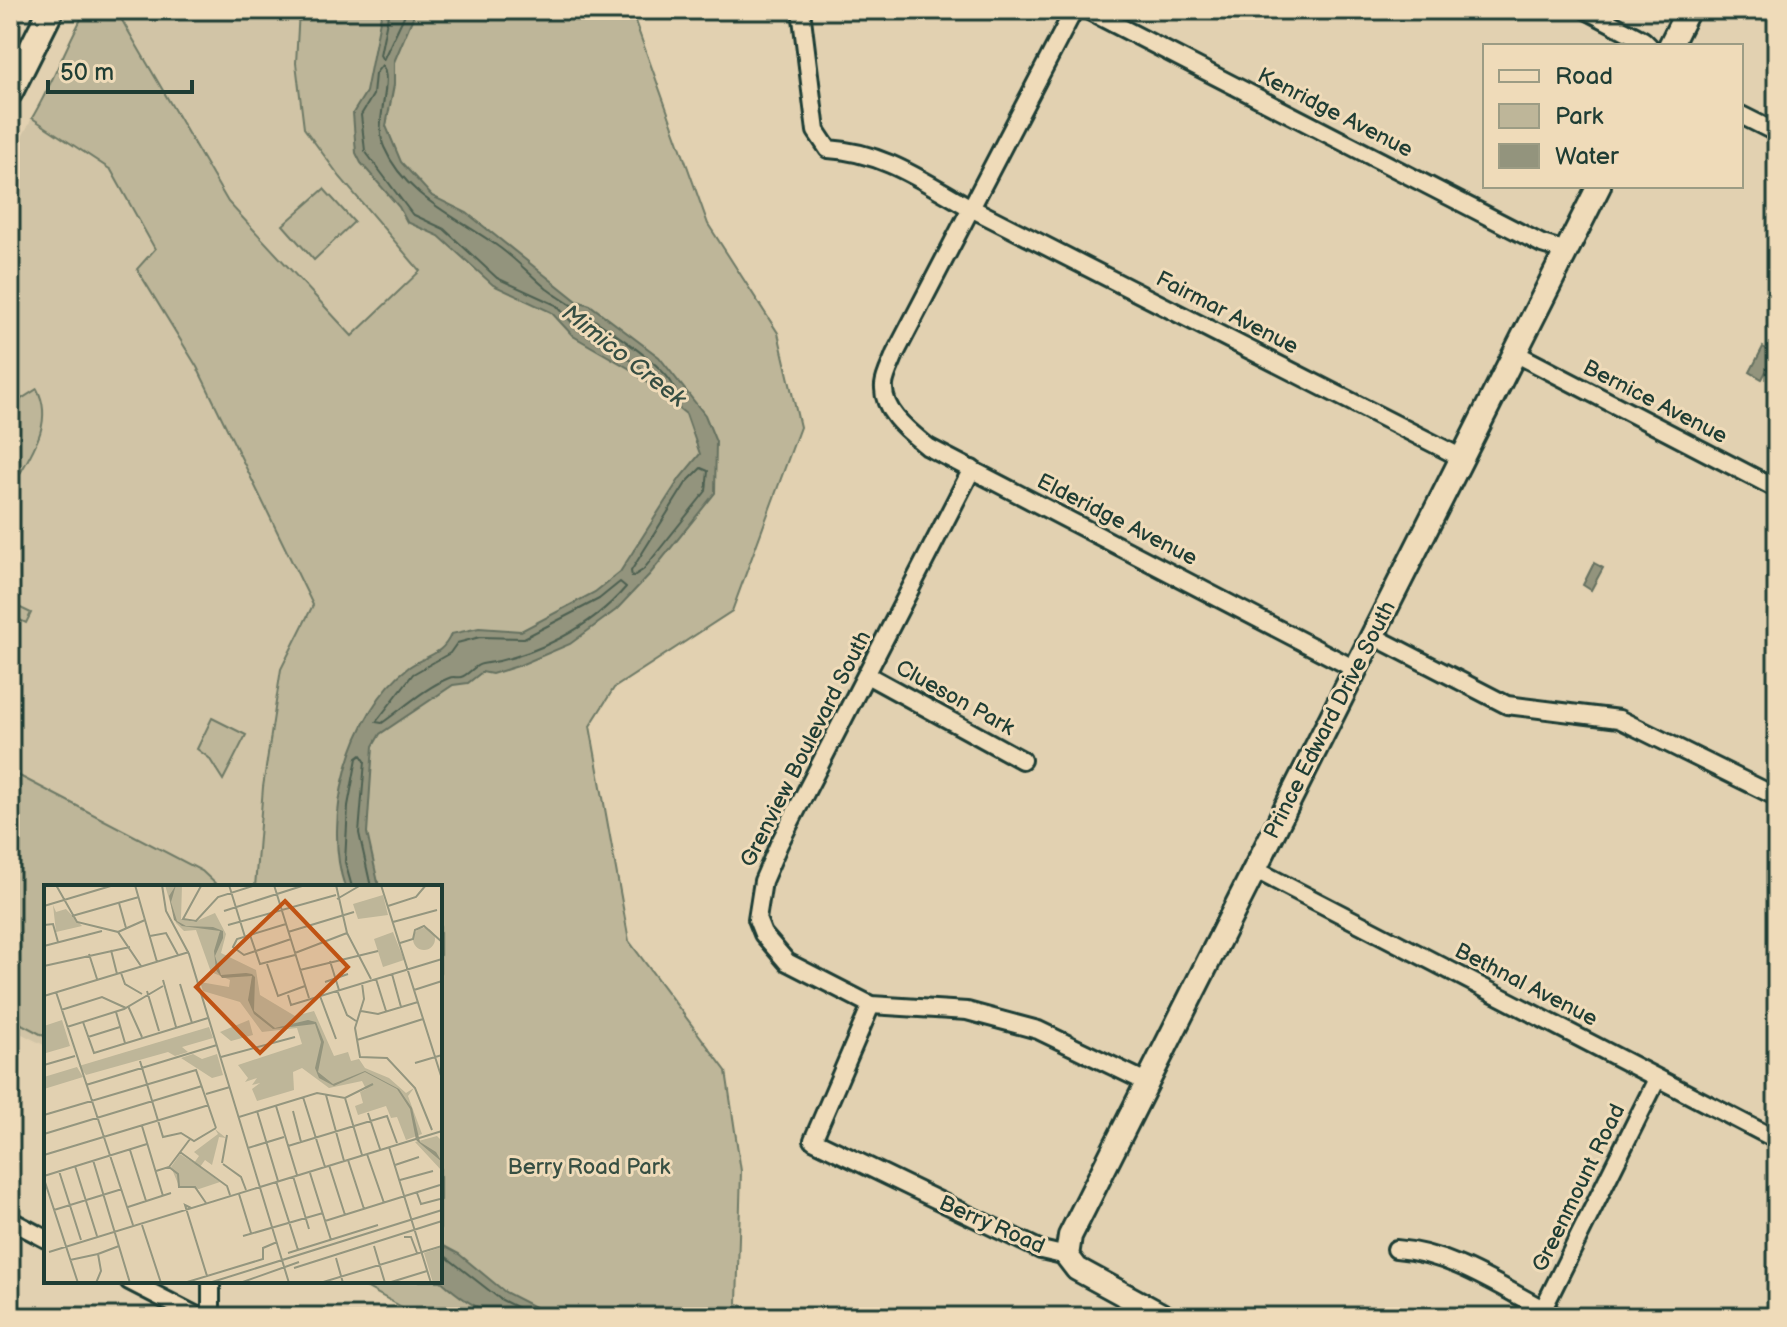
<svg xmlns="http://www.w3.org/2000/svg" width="1787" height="1327" font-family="'Balsamiq Sans',sans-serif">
	<rect width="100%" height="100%" fill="#e2d1b1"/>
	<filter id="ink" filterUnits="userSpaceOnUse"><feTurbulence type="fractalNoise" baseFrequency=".0125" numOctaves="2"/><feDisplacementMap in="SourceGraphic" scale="16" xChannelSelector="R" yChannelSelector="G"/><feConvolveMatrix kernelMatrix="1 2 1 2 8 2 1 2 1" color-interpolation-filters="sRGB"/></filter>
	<g filter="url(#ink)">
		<g fill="#d1c4a6">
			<polygon points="116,10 299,10 296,63 340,177 421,271 352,337 228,202"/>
			<polygon points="32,118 111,170 155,249 137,269 197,367 313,605 281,669 263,787 255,887 46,887 46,1046 10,1028 10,160"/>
		</g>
		<g fill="#beb699" stroke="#6e7a66" stroke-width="2">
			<path d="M86,10h30l112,192 124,134 68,-65 -80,-94 -36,-49 -8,-65 3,-53h332l77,214 70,109 22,94 -68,184 -118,77 -24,38 39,215 97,130 15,100 -4,132 25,14h-342l-56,-31 -3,-5h79v-394h-185l8,-100 18,-118 32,-64 -116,-238 -60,-98 18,-20 -44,-79 -79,-52c21,-35 34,-73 54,-108z"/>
			<polygon points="324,189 354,222 314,260 283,225"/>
			<path d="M10,387l8,14 19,-12c19,36 -10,70 -27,102z"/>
			<polygon points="10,603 31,613 26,623 14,617 10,625"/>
			<polygon points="212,718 246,735 223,780 209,758 197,749"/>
			<polygon points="10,771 202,871 219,887 46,887 46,1037 10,1018"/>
		</g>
		<g fill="#93947d" stroke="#657160" stroke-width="2">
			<path d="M382,10h34l-22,52v23l-8,41 15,36 31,34 35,17 110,88 13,4 69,52 46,58 11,27 -1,51 -65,81 -34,36 -46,34 -52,22 -26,8 -10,-2 -14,11 -15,2 -73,49 -7,12 -6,87 12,54h-34c-23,-67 5,-176 64,-220 17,-12 34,-12 42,-33l28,-6 42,3 74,-39 25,-20 60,-94 20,-24 -14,-40 -56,-45 -57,-33 -22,-24 -58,-27 -54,-49 -32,-14 -8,-15 -38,-44 -5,-10 -3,-40 13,-21z"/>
			<polygon points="1763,347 1775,354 1762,379 1750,372"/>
			<polygon points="1594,563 1603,568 1591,590 1583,585"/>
			<path d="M440,1244l19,10 46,38 49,25c-57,0 -69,2 -114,-37z"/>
		</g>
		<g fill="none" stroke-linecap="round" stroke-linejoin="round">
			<g stroke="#4d6051" stroke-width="2">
				<polyline points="389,10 380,55 383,60 407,10"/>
				<path d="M382,65c12,17 -9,56 2,82 21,49 71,69 112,98 19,13 34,30 51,44 23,17 130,78 128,104h-5l-35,-30 -57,-34 -22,-24 -59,-27 -53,-49 -32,-15 -47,-63 -4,-36 12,-20 2,-21z"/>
				<polygon points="701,468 708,471 706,491 643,570 632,577 631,571 686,483"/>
				<path d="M620,582l6,5c-35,41 -93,70 -144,77 -8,1 -13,11 -21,13 -4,1 -8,-1 -12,1 -23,9 -47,31 -67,45l-6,-1 37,-48 37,-21 7,-10 23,-6 44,1 75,-39z"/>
				<polyline points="352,887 345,862 348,806 357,758 361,755 365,761 359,833 371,887"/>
				<polyline points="440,1252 500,1299 536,1317"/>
			</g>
			<defs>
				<g id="minor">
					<path d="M801,10l15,121 12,18c56,3 96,33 143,59l491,250"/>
					<path d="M1074,10l-179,344c-3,9 -10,21 -11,31 -2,27 26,47 44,62l427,222"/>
					<polyline points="1087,10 1542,244 1565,251"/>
					<polyline points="1586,10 1643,40 1649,46"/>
					<polyline points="1741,115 1777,133"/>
					<polyline points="1515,353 1777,489"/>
					<polyline points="972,469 779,844 763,881 757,919 763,934 787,962 871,1005 967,1011 1038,1030 1146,1082"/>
					<polyline points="1373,636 1507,705 1619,719 1777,797"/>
					<polyline points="867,675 1022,760"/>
					<polyline points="1254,869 1777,1140"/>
					<polyline points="871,1005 813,1140 1041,1250 1067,1256"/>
					<polyline points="10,1220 46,1239"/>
					<path d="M1396,1249c58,4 110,42 162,68"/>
					<polyline points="129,1281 199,1317"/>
					<polyline points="211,1281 211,1317"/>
					<polyline points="1539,1317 1657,1079"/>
				</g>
				<g id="tertiary">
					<polyline points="1670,46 1688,10"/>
					<polyline points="1165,1317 1077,1269 1067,1256 1070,1236 1599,186"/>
				</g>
				<polyline id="secondary" points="10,92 51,10"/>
			</defs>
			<use href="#minor" stroke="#1f3d34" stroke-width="22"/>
			<use href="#tertiary" stroke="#1f3d34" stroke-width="28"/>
			<use href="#secondary" stroke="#1f3d34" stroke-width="30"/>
			<use href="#minor" stroke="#efdbb9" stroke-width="16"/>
			<use href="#tertiary" stroke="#efdbb9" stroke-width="22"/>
			<use href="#secondary" stroke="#efdbb9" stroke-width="24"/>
		</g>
	</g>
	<g text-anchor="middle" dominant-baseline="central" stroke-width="6" stroke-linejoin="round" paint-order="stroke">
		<g font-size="22" fill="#1f3d34" stroke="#efdbb9">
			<text transform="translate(1335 113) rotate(27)">Kenridge Avenue</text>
			<text transform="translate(1227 313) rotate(27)">Fairmar Avenue</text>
			<text transform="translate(1655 402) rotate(27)">Bernice Avenue</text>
			<text transform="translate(1117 520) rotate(27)">Elderidge Avenue</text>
			<text transform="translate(955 698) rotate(29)">Clueson Park</text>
			<text transform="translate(1330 720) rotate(-63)">Prince Edward Drive South</text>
			<text transform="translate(806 749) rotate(-63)">Grenview Boulevard South</text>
			<text transform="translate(1526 985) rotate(27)">Bethnal Avenue</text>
			<text transform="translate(1579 1188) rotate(-64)">Greenmount Road</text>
			<text transform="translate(992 1225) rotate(24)">Berry Road</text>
		</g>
		<g font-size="22" fill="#374f43" stroke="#efdbb9">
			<text x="589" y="1167">Berry Road Park</text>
		</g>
		<g font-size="24" font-style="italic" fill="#364e43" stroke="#efdbb9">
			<text transform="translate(624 356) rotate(38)">Mimico Creek</text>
		</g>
	</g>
	<g transform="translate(44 885)">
		<rect width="398" height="398" fill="#e2d1b1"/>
		<path d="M121,0h17l-1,34 13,3 21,-9 11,21 -5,19 35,17 4,25 35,21 19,-5 20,45 14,-4 3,9 8,-2 6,9 24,10 17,15 8,-5 -6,8 14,38 -16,6 -9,-23 -6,1 -5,-12 -28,9 -3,-9 8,-3 -3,-11 6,-3 -4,-8 -33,7 -27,-20 -9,4 1,18 -37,11 -5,-12 8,-6 -8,2 5,-7 -12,4 3,-4 -10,-13 64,-21 -5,-16 -35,4 -22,-30 -37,-11 -3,-9 29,5 1,-7 -19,-8 -15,-42 -12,1 -8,-8zM339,10l5,20 -30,4 -5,-15zM9,20l3,7 10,-3 16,17 -26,6zM369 54a11 11 0 1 1 22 0a11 11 0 1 1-22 0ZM349,47l11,28 -21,7 -9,-28zM18,135l8,26 -24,7 -2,-27zM205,135l4,15 -22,6 -11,-9zM165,142l4,11 -31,9 6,5 -13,4 -7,-4 -82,23 -7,-9zM149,169l9,5 15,-5 6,21 -11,3 -31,-20zM33,182l6,10 -39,12v-12zM171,244l11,9 -7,-1 -7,28 -7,-5 -5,7 20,15 -21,7 -20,-3 -8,-19 9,-13 14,9 5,-7 -5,-4 24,-18zM393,251l5,5v30l-27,-29zM398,362v36h-9l-9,-30z" fill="#beb699"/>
		<path d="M132,0l-5,17 6,19 9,5 27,1 10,4v7l-8,18 6,19 25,-2 6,1 3,3 -1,34 21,17 33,-8 8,2 8,20 -6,30 15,12 32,-13 34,18 13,19 8,34 16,10 6,10 -26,-22 -6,-31 -13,-20 -32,-17 -31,14 -15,-8 -4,-10 6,-26 -6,-18 -42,5 -19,-15 -6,-14 4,-24 -30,2 -6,-8 -2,-19 6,-20 -38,-5 -8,-6 -5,-24z" fill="#93947d"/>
		<path fill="none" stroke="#94967f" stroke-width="2" d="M12,0l21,37 41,10 23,34M91,0l22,77M118,0l4,26 23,43 100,329M185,0l16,52M230,0l35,113M292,0l11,48 24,46M337,0l61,194M157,1l-18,33 13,2 22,-24 38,-12M293,14l24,-14M75,18l7,25M0,21l70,-21M344,21l28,-9 10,-12M180,26l81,-26M28,31l67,-19M349,37l44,-12M242,39l-49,15 -4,8 11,8 47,-16M0,40l9,-1 5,18M184,40l108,-30M74,47l27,-12M244,47l66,-20M206,50l10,29 35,-9M106,51l16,-3 12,22M356,58l13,-4 2,-9 9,-4 18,16M0,61l58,-15M67,65l6,24M251,68l52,-20M45,69l8,25M286,76l9,29M223,79l11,32 27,-10M0,81l86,-19M256,85l78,-19M77,88l4,11 17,10M348,89l9,33M332,94l10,32M119,95l13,47M281,97l23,-8M318,98l2,16 -9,29 5,29 27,1 28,30 17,42M136,99l12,39M293,105l10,25 9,6M370,105l28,-9M103,106l12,40M12,107l77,233M244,110l3,10 151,-46M0,111l145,-44M276,111l16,43M84,121l14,31M17,125l41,-13 24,11M317,126l17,3 40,-12M72,127l9,31M39,137l11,31 114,-35M23,142l57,-18 39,-23M44,152l32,-10M313,155l66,-21M177,172l74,-20M96,176l23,76 18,-4 13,8 22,-13M371,178l27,-8M0,180l31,-9M42,200l131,-40M162,209l24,-7M282,210l18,66M259,212l22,70M301,213l17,57M232,221l21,69M213,226l21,70M249,226l8,31M324,228l12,36M0,230l152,-45 20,58M195,232l78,-24 28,5 28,-14M98,241l21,70M0,249l158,-48M244,261l99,-30 10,27M345,262l42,136M204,263l36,-11M86,265l16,51M136,267l47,34 3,9M323,269l17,49M0,270l165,-50M49,275l37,123M304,275l16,49M178,278l5,-28M179,279l18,13 5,13M285,280l16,50M351,280l24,-8M31,281l22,70M125,282l9,7 1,13h16l11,16M15,286l22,69M112,286l13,-4 21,-28M266,288l21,67M0,291l103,-32M249,291l16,53M0,294l34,104M356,295l33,-9M232,296l22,69M373,308l4,11 19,-5M195,309l12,39M84,322l43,-14M147,323l-6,-3 22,71M10,325l68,-21M281,336l115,-36M98,340l19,58M199,351l80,-23M360,352h7l6,16M330,361l11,37M5,367l393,-121M244,368l90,-28M292,373l7,25M26,375l28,-6M250,383l148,-47M52,398l5,-12 -3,-17 21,-8M140,398l79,-24v-11l14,-6M165,398l233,-73M196,398l59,-21M276,398l122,-37M344,398l39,-12"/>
		<path fill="#c05314" fill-opacity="0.15" stroke="#c05314" stroke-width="4" d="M241,16l63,66 -88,86 -64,-66z"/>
		<rect width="398" height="398" fill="none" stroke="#1f3d34" stroke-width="4"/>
	</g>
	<rect width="1787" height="1327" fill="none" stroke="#efdbb9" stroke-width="40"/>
	<rect x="20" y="20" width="1747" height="1287" fill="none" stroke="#1f3d34" stroke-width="3" filter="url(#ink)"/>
	<rect x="1483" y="44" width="260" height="144" fill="#efdbb9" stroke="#9c9c84" stroke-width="2"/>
	<rect x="1499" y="70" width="40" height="12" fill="#efdbb9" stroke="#9c9c84" stroke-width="2"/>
	<text x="1555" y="84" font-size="24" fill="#1f3d34">Road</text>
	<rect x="1499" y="104" width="40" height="24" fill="#beb699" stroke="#9c9c84" stroke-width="2"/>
	<text x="1555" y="124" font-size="24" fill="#1f3d34">Park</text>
	<rect x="1499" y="144" width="40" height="24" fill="#93947d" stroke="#9c9c84" stroke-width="2"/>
	<text x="1555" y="164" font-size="24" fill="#1f3d34">Water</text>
	<path d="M48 80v12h144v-12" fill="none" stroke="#1f3d34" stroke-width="4"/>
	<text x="60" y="80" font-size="24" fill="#1f3d34" stroke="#efdbb9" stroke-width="6" paint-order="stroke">50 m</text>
</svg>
